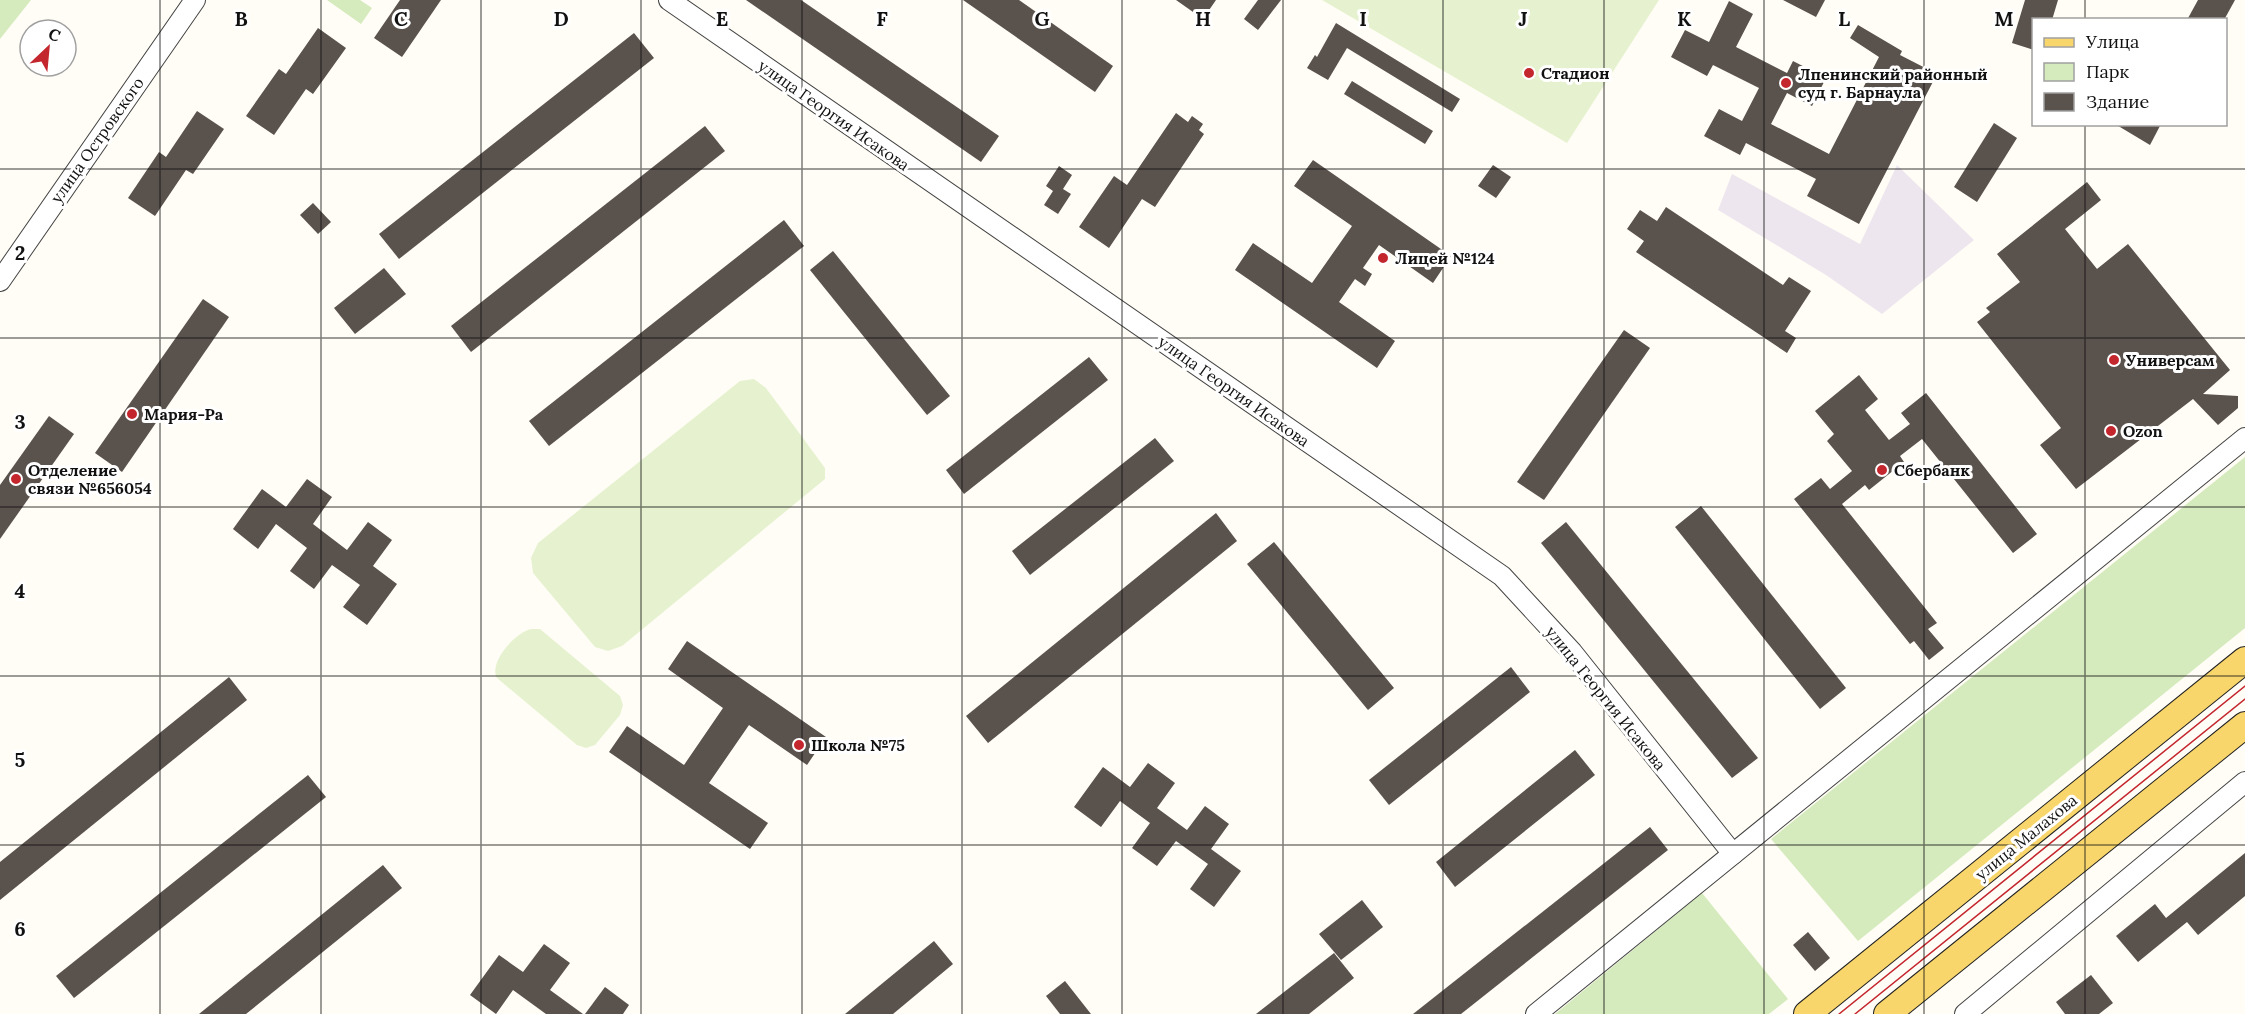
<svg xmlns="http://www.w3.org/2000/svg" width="2245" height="1014" font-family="Lora,serif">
	<rect width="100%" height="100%" fill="#fffdf5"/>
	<polygon fill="#eee6ef" points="1897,165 1974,240 1882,314 1826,275 1718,210 1732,174 1860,244"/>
	<g fill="#d5ebbd">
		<polygon points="0,0 31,0 0,39"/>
		<polygon points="327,0 360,0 372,8 361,24"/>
		<polygon points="2245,457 2245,628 1858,941 1771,839"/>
		<polygon points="1702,893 1788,999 1769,1014 1555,1014"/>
	</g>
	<g fill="#e6f2cf">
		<polygon points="1322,0 1659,0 1567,143"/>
		<polygon points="754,379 766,388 825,468 825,479 622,646 608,651 595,647 533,573 531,558 538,543 740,381"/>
		<path d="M531,629h9l80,67 3,9 -3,10 -25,30 -9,3 -9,-3 -80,-67c-9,-16 19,-46 34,-49z"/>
	</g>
	<g fill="#5a524d">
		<polygon points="400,0 441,0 402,57 374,38"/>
		<polygon points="746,0 801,0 999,136 981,162"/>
		<polygon points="963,0 1019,0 1113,66 1095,92"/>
		<polygon points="1176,0 1216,0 1203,19"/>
		<polygon points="1258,0 1281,0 1258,30 1244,19"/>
		<polygon points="1783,0 1825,0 1816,17"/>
		<polygon points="2025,0 2058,0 2052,20 2034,20 2034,50 2012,43"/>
		<polygon points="2198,0 2235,0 2224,20 2187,20"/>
		<polygon points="1729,1 1753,14 1736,47 1787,73 1793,61 1826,78 1812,106 1787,93 1771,124 1829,154 1879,57 1850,38 1858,25 1902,51 1900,55 1937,74 1859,224 1807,196 1816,179 1746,143 1740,155 1704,136 1719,109 1742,121 1759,88 1713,65 1707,76 1671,57 1685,30 1709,42"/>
		<polygon points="1336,23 1460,99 1452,112 1347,48 1328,80 1307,68 1315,55 1317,57"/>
		<polygon points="318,28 346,48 313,94 306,89 274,135 246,116 279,69 286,74"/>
		<polygon points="634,33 654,58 399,259 379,234"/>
		<polygon points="1352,81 1433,131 1425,144 1344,94"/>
		<polygon points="197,111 224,129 193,174 186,170 155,216 128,198 159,152 166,157"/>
		<polygon points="1176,113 1188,122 1192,116 1203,124 1199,130 1204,134 1155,207 1142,199 1109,248 1079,227 1114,176 1127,185"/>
		<polygon points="1994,123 2017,138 1977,202 1954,187"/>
		<polygon points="2115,124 2161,124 2150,145"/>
		<polygon points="705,126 725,151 471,352 451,326"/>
		<polygon points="1313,160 1451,256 1433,283 1379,245 1363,268 1372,274 1365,286 1355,279 1339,302 1395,341 1377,368 1235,270 1253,243 1312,283 1352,226 1294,186"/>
		<polygon points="1493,165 1511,177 1496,198 1478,186"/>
		<polygon points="1059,166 1072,175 1063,189 1071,194 1058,214 1044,205 1053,191 1046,186"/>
		<polygon points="2087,182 2101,200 2065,229 2097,269 2128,244 2230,370 2203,394 2238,396 2238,408 2218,425 2193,399 2076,489 2040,445 2061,428 1977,322 1990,312 1986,308 2020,282 1997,254"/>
		<polygon points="313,203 331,222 318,234 300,215"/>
		<polygon points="1666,207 1783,285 1789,277 1811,291 1785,331 1796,338 1787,353 1636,252 1644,241 1627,229 1640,210 1657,221"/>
		<polygon points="784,220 804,246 549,446 529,421"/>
		<polygon points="833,251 950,396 927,415 810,270"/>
		<polygon points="384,268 406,294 355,334 334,308"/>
		<polygon points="203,299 229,317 122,472 95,453"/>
		<polygon points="1624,330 1650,348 1544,500 1517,482"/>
		<polygon points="1089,357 1108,380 964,494 946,470"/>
		<polygon points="1859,375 1878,399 1865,410 1889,440 1910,424 1901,413 1926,393 2037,534 2013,553 1922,439 1900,456 1904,462 1869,490 1865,485 1842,504 1937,623 1928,629 1944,648 1929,660 1914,641 1910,644 1794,499 1821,478 1830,489 1852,471 1827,441 1834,434 1815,411"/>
		<polygon points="49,416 74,434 0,539 0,485"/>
		<polygon points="1155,438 1174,461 1030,575 1012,551"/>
		<polygon points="307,479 332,497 313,524 347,550 368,522 392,540 373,566 397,584 367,625 343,607 360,585 332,565 314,589 290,571 307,548 276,524 258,549 233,529 262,489 286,507"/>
		<polygon points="1701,506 1846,688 1820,709 1675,527"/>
		<polygon points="1216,513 1237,541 988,743 966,716"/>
		<polygon points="1566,522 1758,758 1732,778 1541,543"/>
		<polygon points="1274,542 1394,688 1368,710 1247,564"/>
		<polygon points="687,641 826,737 807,765 749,725 709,783 768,823 750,849 609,752 627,726 684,765 723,708 668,669"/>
		<polygon points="1511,667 1530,692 1389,805 1369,780"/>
		<polygon points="229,677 247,700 0,900 0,862"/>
		<polygon points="1575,750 1595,775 1455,887 1436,862"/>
		<polygon points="1148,763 1175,783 1157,808 1187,830 1205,806 1229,824 1211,849 1241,871 1214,907 1190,889 1208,864 1176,841 1157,866 1132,848 1150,823 1120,801 1101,827 1074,807 1103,767 1130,787"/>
		<polygon points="308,775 326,797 74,998 56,976"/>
		<polygon points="1650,827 1668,850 1461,1014 1413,1014"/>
		<polygon points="2245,853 2245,896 2198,935 2187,922 2138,962 2116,936 2155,904 2166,918"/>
		<polygon points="383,865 402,888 246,1014 199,1014"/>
		<polygon points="1362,900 1383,927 1341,960 1319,934"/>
		<polygon points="1808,932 1830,958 1815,971 1793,945"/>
		<polygon points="934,941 953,964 893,1014 845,1014"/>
		<polygon points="544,944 570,963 550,990 583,1014 546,1014 513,990 496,1014 470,995 499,955 523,972"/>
		<polygon points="1334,953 1354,978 1309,1014 1256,1014"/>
		<polygon points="2091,975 2113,1003 2099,1014 2065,1014 2056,1002"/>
		<polygon points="1065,981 1091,1014 1060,1014 1046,996"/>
		<polygon points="605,987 629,1005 623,1014 585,1014"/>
	</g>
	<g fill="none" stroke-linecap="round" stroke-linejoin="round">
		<defs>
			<g id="minor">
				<polyline points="669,0 1502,576 1572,652 1733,854"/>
				<polyline points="0,281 195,0"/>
				<polyline points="1536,1014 2245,438"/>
				<polyline points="1965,1014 2245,782"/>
			</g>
			<g id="major">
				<polyline points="1807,1014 2245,660"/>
				<polyline points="1887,1014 2245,725"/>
			</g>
		</defs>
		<use href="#minor" stroke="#444" stroke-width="22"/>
		<use href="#major" stroke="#222" stroke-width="28"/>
		<use href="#minor" stroke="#fff" stroke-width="20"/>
		<use href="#major" stroke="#f9d66b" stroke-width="26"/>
		<g stroke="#c4262e" stroke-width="1.5">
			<polyline points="1839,1014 2245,686"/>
			<polyline points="1855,1014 2245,699"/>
		</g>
	</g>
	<path fill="none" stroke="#111" stroke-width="1.5" stroke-opacity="0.55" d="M160,0v1014M321,0v1014M481,0v1014M641,0v1014M802,0v1014M962,0v1014M1122,0v1014M1283,0v1014M1443,0v1014M1604,0v1014M1764,0v1014M1924,0v1014M2085,0v20M2085,124v890M0,169h2245M0,338h2245M0,507h2245M0,676h2245M0,845h2245"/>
	<g fill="#c4262e" stroke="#fff" stroke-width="2">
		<circle cx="1529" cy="73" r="6"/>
		<circle cx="1786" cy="83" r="6"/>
		<circle cx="1383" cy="258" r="6"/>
		<circle cx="2114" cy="360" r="6"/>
		<circle cx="132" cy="414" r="6"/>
		<circle cx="2111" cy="431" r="6"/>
		<circle cx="1882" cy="470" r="6"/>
		<circle cx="16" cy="479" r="6"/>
		<circle cx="799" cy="745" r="6"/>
	</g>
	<g text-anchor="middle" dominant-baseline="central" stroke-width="6" stroke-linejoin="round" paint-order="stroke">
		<g font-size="16" font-weight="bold" fill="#111" stroke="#fff" text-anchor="start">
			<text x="1541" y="73">Стадион</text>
			<text x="1798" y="74">Лпенинский районный<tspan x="1798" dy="18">суд г. Барнаула</tspan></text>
			<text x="1395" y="258">Лицей №124</text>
			<text x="2126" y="360">Универсам</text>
			<text x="144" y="414">Мария-Ра</text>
			<text x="2123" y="431">Ozon</text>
			<text x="28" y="470">Отделение<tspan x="28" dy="18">связи №656054</tspan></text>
			<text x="1894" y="470">Сбербанк</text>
			<text x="811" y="745">Школа №75</text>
		</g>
		<g font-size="16" fill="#111" stroke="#fff">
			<text transform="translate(834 115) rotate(35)">улица Георгия Исакова</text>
			<text transform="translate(97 140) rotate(-55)">улица Островского</text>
			<text transform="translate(1234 391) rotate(35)">улица Георгия Исакова</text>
			<text transform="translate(1606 698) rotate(51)">улица Георгия Исакова</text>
			<text transform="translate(2026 837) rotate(-39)">улица Малахова</text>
		</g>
	</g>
	<g font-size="20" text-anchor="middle" font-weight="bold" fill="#111" stroke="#fff" stroke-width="6" stroke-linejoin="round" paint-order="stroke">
		<text x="241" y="26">B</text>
		<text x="401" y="26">C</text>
		<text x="561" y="26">D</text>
		<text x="722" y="26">E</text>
		<text x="882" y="26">F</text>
		<text x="1042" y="26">G</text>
		<text x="1203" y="26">H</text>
		<text x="1363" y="26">I</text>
		<text x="1523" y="26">J</text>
		<text x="1684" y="26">K</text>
		<text x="1844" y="26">L</text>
		<text x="2004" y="26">M</text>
		<text x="20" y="260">2</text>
		<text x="20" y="429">3</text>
		<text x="20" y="598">4</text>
		<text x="20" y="767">5</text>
		<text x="20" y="936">6</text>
	</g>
	<rect x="2032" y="18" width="195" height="108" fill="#ffffff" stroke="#a0a0a0" stroke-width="1.5"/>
	<rect x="2044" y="38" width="30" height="9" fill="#f9d66b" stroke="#a0a0a0" stroke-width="1.5"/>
	<text x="2086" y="48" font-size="18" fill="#111111">Улица</text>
	<rect x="2044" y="63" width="30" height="18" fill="#d5ebbd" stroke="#a0a0a0" stroke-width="1.5"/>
	<text x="2086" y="78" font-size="18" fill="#111111">Парк</text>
	<rect x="2044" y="93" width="30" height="18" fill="#5a524d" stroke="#a0a0a0" stroke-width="1.5"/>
	<text x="2086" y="108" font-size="18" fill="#111111">Здание</text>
	<g transform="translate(48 48) rotate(26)"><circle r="28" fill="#ffffff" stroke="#a0a0a0" stroke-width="1.5"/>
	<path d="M0-4.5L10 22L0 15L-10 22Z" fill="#c4262e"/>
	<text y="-9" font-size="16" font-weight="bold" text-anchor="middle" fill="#111111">С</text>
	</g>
</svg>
